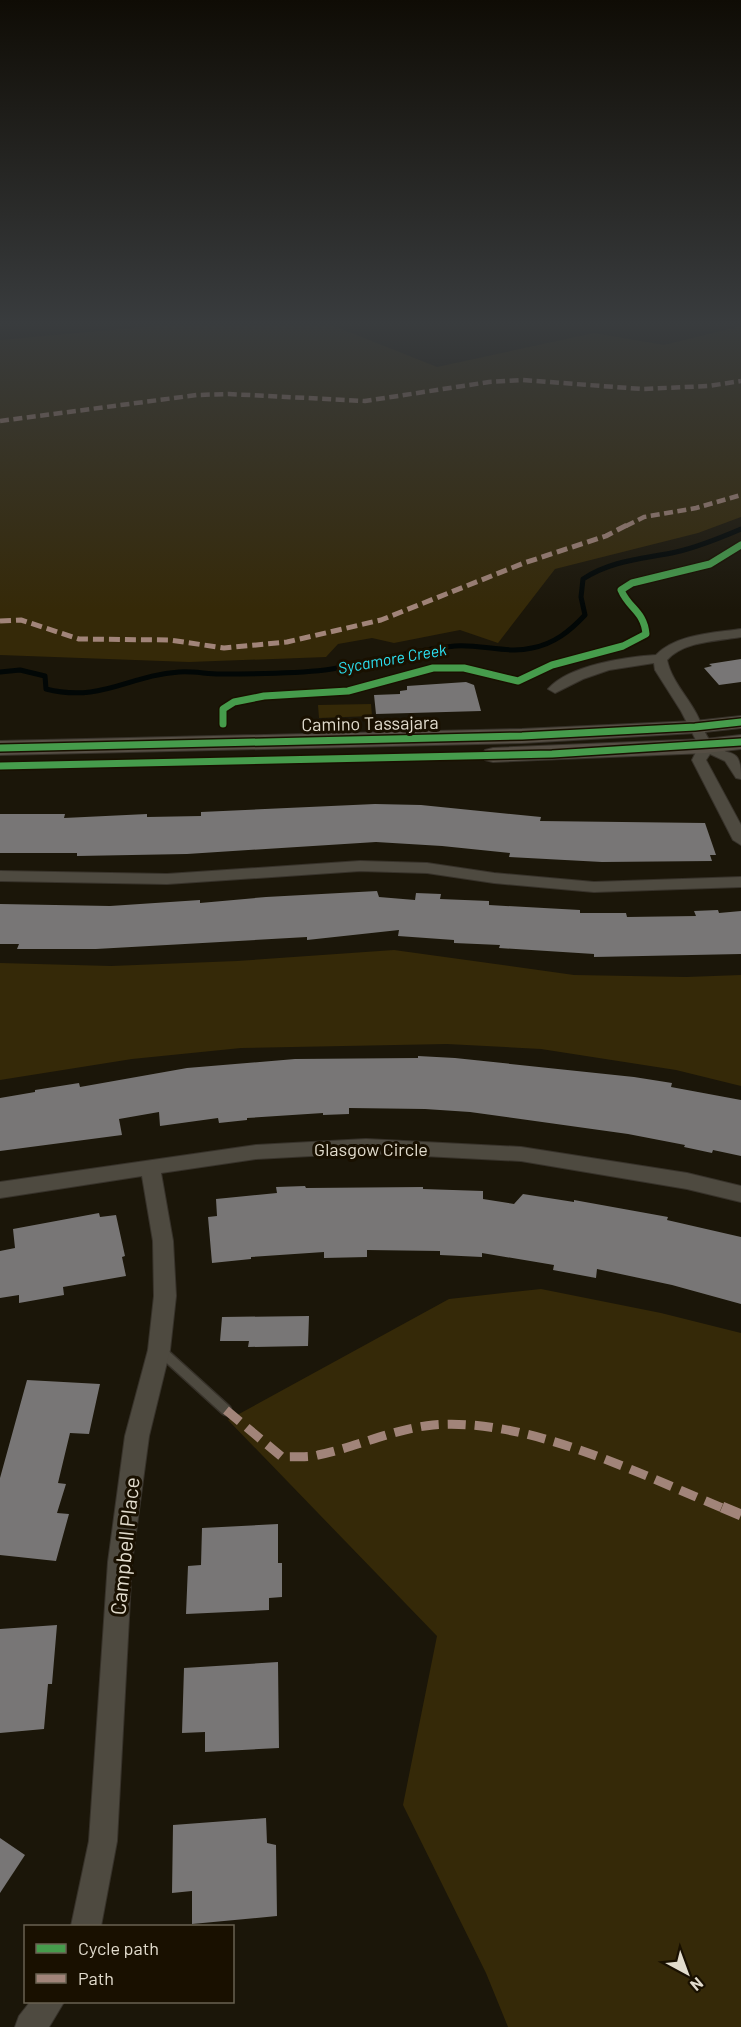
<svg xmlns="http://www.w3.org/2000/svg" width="741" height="2027" font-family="Barlow,sans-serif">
	<rect width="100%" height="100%" fill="#1b1609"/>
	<g fill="#352908">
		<polygon points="153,326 334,326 437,367 594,333 664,345 741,326 741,517 698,533 555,569 498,643 460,630 394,643 372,638 338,644 326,657 189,662 0,655 0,340"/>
		<polygon points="371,704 372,716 319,718 318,705"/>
		<polygon points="394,950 574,975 686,977 741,975 741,1086 676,1070 541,1049 447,1044 241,1048 132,1059 0,1080 0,963 111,966 237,961"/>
		<polygon points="541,1289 661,1313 741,1333 741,2027 508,2027 486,1973 403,1805 437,1636 228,1420 449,1299"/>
	</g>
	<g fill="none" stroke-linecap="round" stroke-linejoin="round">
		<path stroke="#020706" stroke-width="5" d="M0,672l20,-2 25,6 1,13c55,14 83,-14 133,-17 14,-1 28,2 41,2 34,0 71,0 105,-4 44,-6 86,-20 130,-24 26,-2 52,8 77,2 22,-4 38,-17 53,-33l-4,-18 2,-18c29,-19 60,-20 93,-27 22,-5 44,-14 65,-23"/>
	</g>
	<g fill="#787676">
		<polygon points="741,659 741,682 719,685 704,668 712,666 709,664"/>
		<polygon points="466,682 474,685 481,711 376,714 374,695 400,694 400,691 407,690 407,686"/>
		<polygon points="375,804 421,805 541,817 540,821 705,823 716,855 710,855 712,861 602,862 509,857 510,853 442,846 376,842 187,854 77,856 77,853 0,853 0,814 65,814 64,818 147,814 147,817 201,816 201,812"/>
		<polygon points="377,891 379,897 415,900 416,893 441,894 440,899 489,901 489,905 580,910 580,913 626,913 627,917 696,916 694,911 718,910 719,913 741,911 741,954 594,957 594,954 499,948 500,945 454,943 454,940 398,936 399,930 307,940 307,937 96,949 17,949 19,944 0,944 0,904 110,906 200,900 200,903 266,897"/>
		<polygon points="418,1056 455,1058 634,1077 672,1083 671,1087 741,1100 741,1156 713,1150 712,1153 684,1147 685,1145 628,1134 470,1112 425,1109 349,1108 349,1114 323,1115 323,1113 247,1118 247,1120 219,1123 218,1118 160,1126 159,1112 119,1119 122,1135 0,1151 0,1098 35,1092 35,1090 79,1083 80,1087 187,1068 295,1059 418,1058"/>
		<polygon points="305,1186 306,1188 423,1187 423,1189 483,1191 483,1199 514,1204 523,1194 574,1202 574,1200 668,1217 667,1220 741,1237 741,1304 672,1285 597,1269 596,1278 553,1270 554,1265 482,1253 482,1257 440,1255 440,1251 367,1250 367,1257 324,1258 324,1252 251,1257 251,1259 212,1263 208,1217 217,1216 216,1199 277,1193 276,1187"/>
		<polygon points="99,1213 100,1217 116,1215 125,1256 122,1257 126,1276 63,1287 64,1295 19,1303 19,1295 0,1298 0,1251 15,1248 13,1229"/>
		<polygon points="309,1316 308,1346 248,1347 249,1341 220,1341 222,1317"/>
		<polygon points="27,1380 100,1384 89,1434 70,1433 58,1483 66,1484 57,1513 69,1514 56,1561 0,1555 0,1478"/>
		<polygon points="278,1524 278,1563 282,1563 282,1597 269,1598 269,1610 186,1614 188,1566 201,1565 202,1528"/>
		<polygon points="57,1625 52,1684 48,1684 44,1729 0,1733 0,1629"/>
		<polygon points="278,1662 279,1748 205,1752 205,1732 182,1733 184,1668"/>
		<polygon points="266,1818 267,1843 276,1845 277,1916 192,1924 192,1891 172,1893 173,1825"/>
		<polygon points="0,1838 25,1855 0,1893"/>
	</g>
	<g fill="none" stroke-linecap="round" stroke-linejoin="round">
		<defs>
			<polyline id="service" points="161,1351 226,1410"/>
			<g id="minor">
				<path d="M741,629v8c-23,4 -57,4 -74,23 4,20 20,36 29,53 5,9 9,23 16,30 17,17 29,0 29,36l-5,-1 -11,-17 -15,-7 -4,6 35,65v20l-8,-5 -41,-80 7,-14 -18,-35 -26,-41 -1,-7 -45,7 -26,9 -28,14 -7,-4c21,-24 78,-32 108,-34 20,-21 58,-22 85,-26z"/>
				<polygon points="360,861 427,863 494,873 594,882 741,877 741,887 594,892 494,883 427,873 360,871 167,884 0,881 0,871 167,874"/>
				<polygon points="366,1139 521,1147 687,1173 741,1186 741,1202 687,1189 521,1161 366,1153 256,1159 161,1173 173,1241 176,1296 170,1350 149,1436 132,1562 117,1841 101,1926 71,1926 89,1841 108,1562 125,1436 148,1350 154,1296 153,1241 142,1176 0,1198 0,1182 256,1145"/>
				<polygon points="30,2002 64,2002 49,2027 15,2027 19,2016"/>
			</g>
			<g id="secondary">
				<polygon points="741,716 741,728 695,733 522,743 0,755 0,741 522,729 695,721"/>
				<polygon points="741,735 741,749 706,753 493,762 485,760 482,755 485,750 493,748 706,739"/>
			</g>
		</defs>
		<use href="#service" stroke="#37322a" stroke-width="13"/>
		<use href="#minor" stroke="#37322a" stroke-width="2"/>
		<use href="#secondary" stroke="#37322a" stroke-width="2"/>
		<use href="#service" stroke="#4e4a40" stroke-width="10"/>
		<use href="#minor" fill="#4e4a40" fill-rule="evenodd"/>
		<use href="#secondary" fill="#554e44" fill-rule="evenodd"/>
		<g stroke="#a18479" stroke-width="4.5" stroke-dasharray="9 4.5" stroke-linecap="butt">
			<polyline points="0,421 197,395 229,394 365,401 489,382 522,380 642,389 708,386 741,381"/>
			<polyline points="626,526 644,517 696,508 741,495"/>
		</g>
		<polyline stroke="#a18479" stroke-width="5" stroke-dasharray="11 5" stroke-linecap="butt" points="0,621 21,620 79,639 170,640 224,648 287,642 381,620 524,563 606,536 629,524"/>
		<path stroke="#a18479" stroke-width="9" stroke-dasharray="18 9" stroke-linecap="butt" d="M226,1410l56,47c12,-1 25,1 36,-2 39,-8 75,-26 115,-30 95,-8 206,49 292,84"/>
		<polyline stroke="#a18479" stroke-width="11" stroke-dasharray="22 11" stroke-linecap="butt" points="722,1507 741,1515"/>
		<defs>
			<g id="cycleway">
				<path d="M223,724v-15l11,-7 30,-6 84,-5 85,-23h31l54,13 34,-16 71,-19 23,-12c-2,-23 -17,-25 -25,-44l11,-7 78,-19 31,-19"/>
				<polyline points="0,748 522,736 695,727 741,722"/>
				<polyline points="0,766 552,754 741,742"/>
			</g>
		</defs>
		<use href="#cycleway" stroke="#191000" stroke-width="10"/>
		<use href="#cycleway" stroke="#469c4c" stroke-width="7"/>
	</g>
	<linearGradient id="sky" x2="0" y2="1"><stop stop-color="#0f0c05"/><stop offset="0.53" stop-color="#393c3e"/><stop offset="1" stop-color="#393c3e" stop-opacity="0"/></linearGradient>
	<rect width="741" height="610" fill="url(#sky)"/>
	<g text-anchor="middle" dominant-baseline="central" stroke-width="6" stroke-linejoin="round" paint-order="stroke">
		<g font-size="16" font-style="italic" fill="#2ce2f2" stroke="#191000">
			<text transform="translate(392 658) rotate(-10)">Sycamore Creek</text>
		</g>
		<g font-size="18" fill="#e2dccd" stroke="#191000">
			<text transform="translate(370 723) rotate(-1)">Camino Tassajara</text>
			<text x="371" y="1149">Glasgow Circle</text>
		</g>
		<g font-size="21" fill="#e2dccd" stroke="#191000">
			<text transform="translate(124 1546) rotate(-84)">Campbell Place</text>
		</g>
	</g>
	<rect x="24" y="1925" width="210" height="78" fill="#191000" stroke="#696252" stroke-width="1.5"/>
	<rect x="36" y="1944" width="30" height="9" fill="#469c4c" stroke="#696252" stroke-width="1.5"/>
	<text x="78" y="1955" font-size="18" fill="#e2dccd">Cycle path</text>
	<rect x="36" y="1974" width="30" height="9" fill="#a18479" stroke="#696252" stroke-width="1.5"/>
	<text x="78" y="1985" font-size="18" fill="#e2dccd">Path</text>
	<g transform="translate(687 1973) rotate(139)" stroke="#191000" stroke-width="4.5" paint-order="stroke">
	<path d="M0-4.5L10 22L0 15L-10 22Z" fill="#e2dccd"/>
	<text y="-9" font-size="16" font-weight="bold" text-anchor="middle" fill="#e2dccd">N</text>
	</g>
</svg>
